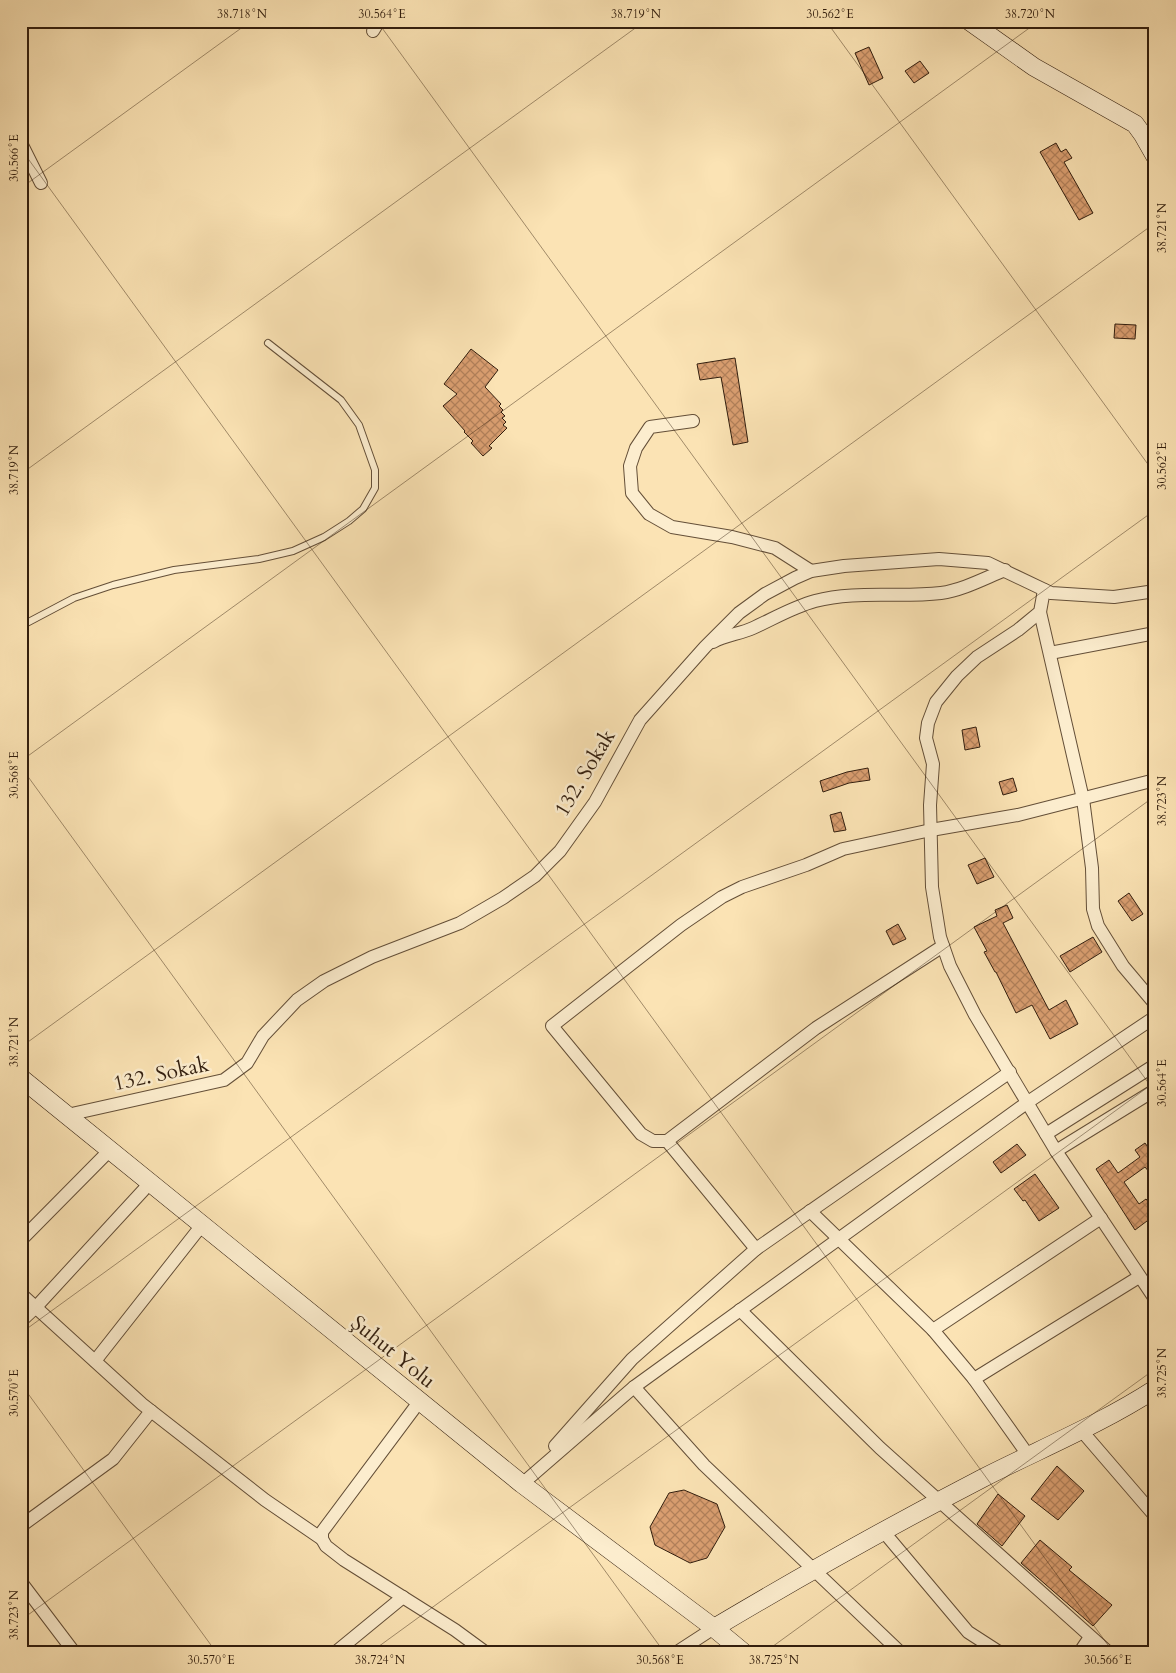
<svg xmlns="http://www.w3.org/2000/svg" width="1176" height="1673" font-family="Cardo,serif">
	<defs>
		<pattern id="building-cross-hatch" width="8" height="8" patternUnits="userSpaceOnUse" patternTransform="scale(1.25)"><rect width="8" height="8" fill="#d99e70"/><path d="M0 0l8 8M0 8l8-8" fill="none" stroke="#b1805a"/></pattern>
	</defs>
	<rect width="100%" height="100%" fill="#fbe3b4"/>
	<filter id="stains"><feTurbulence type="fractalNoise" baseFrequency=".004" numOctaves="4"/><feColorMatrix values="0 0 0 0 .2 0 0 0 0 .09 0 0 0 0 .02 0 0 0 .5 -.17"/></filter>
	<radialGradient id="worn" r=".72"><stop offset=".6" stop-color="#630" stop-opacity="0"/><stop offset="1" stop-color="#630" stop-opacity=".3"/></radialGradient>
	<g fill="url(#building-cross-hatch)" stroke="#321e0e">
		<polygon points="869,47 883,78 869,85 855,53"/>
		<polygon points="920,61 929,73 914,83 905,71"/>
		<polygon points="1056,143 1061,152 1066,149 1072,158 1064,162 1093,213 1079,220 1040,152"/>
		<polygon points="1115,324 1136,325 1135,339 1114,338"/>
		<polygon points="471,349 498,370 485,387 501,404 499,406 503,410 501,412 505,416 502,418 506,422 503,425 507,428 489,446 492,448 483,456 471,443 473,441 464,432 465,431 443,406 457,394 444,384"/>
		<polygon points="735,358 748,442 733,445 721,377 700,380 697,364"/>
		<polygon points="976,727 980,747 965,750 962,730"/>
		<polygon points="868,768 870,780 849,783 823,792 820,781 847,772"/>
		<polygon points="1013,778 1017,791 1003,795 999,782"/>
		<polygon points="841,812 846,830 834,832 830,815"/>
		<polygon points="985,858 994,877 977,884 968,865"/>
		<polygon points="1129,893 1143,914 1132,921 1118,901"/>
		<polygon points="1007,905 1013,918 1003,923 1049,1010 1066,1000 1078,1024 1050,1039 1032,1005 1016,1013 996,972 995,972 984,952 987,951 974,927 997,916 995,910"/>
		<polygon points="898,924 906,939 893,945 886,931"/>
		<polygon points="1093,937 1102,952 1070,972 1060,956"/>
		<polygon points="1145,1143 1155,1157 1155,1179 1145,1167 1124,1182 1139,1204 1146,1199 1155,1210 1155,1215 1135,1230 1096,1169 1109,1160 1118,1173 1140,1157 1135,1150"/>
		<polygon points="1017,1144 1026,1155 1001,1173 993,1162"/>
		<polygon points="1035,1174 1059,1208 1039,1221 1025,1200 1023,1201 1014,1189"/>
		<polygon points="1057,1466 1084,1491 1058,1520 1031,1499"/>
		<polygon points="684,1490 717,1504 725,1527 707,1558 690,1563 655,1545 650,1527 669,1493"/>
		<polygon points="998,1494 1025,1516 1002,1546 977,1524"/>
		<polygon points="1040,1540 1072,1567 1069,1570 1112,1605 1093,1626 1021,1563"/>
	</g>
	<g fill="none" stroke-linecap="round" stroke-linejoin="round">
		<defs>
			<polyline id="lane" points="21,626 74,598 113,585 174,570 259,559 293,551 324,537 349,521 363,509 375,488 375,470 359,425 341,400 268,343"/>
			<g id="street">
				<polyline points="373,31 379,21"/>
				<polyline points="21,143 41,183"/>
				<polyline points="693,421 650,427 636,448 630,466 632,493 649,514 672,527 732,537 775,548 811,571"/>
				<polyline points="1044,590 1040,612 1018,630 977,657 957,676 936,702 928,723 926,738 933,764 930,805 932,887 940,937 950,966 975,1015 1056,1151 1155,1299"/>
				<polyline points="1040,612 1083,799 1092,868 1093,909 1098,926 1123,966 1155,1004"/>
				<path d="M713,642c12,-7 27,-8 40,-14 20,-9 40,-21 62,-27 41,-11 84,-3 126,-8 22,-3 44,-15 64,-23"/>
				<polyline points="1050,653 1155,633"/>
				<polyline points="67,1115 224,1080 247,1063 263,1036 297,1000 324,981 372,957 460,923 503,898 535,876 560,851 595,802 640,720 705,647 739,613 765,594 795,578 811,571 844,566 939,559 988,563 1051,593 1114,597 1155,591"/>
				<polyline points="1046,1134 1155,1065"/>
				<polyline points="667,1141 653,1141 641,1134 552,1026 681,925 722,897 742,887 806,865 843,849 931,830 1018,815 1155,780"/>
				<polyline points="1056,1151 1155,1090"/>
				<polyline points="810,1211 933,1330 974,1379 1028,1455"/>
				<polyline points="21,1240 110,1150"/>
				<polyline points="756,1249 667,1141 816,1028 943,946"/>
				<polyline points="21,1294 142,1404 265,1500 322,1539"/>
				<polyline points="740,1310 880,1448 1108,1652"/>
				<polyline points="21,1321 36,1307 150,1183"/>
				<polyline points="933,1330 1101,1218"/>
				<polyline points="95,1361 202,1225"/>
				<polyline points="974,1379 1139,1277"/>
				<polyline points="634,1387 704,1465 900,1652"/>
				<polyline points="419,1402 322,1532 322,1539 326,1546 344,1560 455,1630 485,1652"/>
				<polyline points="1081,1430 1155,1516"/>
				<polyline points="555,1446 632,1359 756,1249 1010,1072"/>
				<polyline points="522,1484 634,1387 1028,1102 1155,1017"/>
				<polyline points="21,1526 113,1459 151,1411"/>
				<polyline points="883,1531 968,1632 999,1652"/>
				<polyline points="21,1582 74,1652"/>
				<polyline points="336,1652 403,1597"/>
				<polyline points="677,1652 714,1628"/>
				<polyline points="1080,1652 1090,1637"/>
			</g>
			<g id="secondary">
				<polyline points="969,21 1034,67 1135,124 1143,135 1155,156"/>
				<polyline points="21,1078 522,1484 714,1628 743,1652"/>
				<path d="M714,1628c89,-53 178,-103 269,-150 57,-29 118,-54 172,-89"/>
			</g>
		</defs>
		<use href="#lane" stroke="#644f38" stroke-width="8"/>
		<use href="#street" stroke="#644f38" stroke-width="14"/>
		<use href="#secondary" stroke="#321e0e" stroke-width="19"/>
		<use href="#lane" stroke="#fcedce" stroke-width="6"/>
		<use href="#street" stroke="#fcedce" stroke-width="12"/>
		<use href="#secondary" stroke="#fcedce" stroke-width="18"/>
	</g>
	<path fill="none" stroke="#321e0e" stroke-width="1" stroke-opacity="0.45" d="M377,21l778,1071M826,21l329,453M21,149l1092,1503M21,188l230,-167M21,474l624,-453M21,761l1018,-740M21,767l643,885M21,1047l1134,-824M21,1333l1134,-823M21,1384l195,268M21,1620l1134,-824M371,1652l784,-570M765,1652l390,-283"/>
	<g text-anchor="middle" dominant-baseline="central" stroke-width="5" stroke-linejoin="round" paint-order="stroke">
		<g font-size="21" fill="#321e0e" stroke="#fcedce">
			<text transform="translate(585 773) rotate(-59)">132. Sokak</text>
			<text transform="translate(161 1074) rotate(-12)">132. Sokak</text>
			<text transform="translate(393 1352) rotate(39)">Şuhut Yolu</text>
		</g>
	</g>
	<rect width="1176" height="1673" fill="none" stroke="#fbe3b4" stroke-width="55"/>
	<rect x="28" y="28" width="1120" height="1618" fill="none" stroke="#321e0e" stroke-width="2"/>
	<g font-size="12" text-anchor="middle" fill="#321e0e">
		<text x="242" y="18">38.718°N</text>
		<text x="382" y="18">30.564°E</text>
		<text x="636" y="18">38.719°N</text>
		<text x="830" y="18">30.562°E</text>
		<text x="1030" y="18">38.720°N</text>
		<text transform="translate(14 158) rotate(-90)" y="4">30.566°E</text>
		<text transform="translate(1162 228) rotate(-90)" y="4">38.721°N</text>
		<text transform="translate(1162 466) rotate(-90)" y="4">30.562°E</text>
		<text transform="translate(14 470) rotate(-90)" y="4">38.719°N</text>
		<text transform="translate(14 775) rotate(-90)" y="4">30.568°E</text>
		<text transform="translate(1162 801) rotate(-90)" y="4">38.723°N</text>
		<text transform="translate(14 1042) rotate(-90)" y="4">38.721°N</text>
		<text transform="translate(1162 1083) rotate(-90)" y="4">30.564°E</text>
		<text transform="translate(1162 1373) rotate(-90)" y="4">38.725°N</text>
		<text transform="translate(14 1393) rotate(-90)" y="4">30.570°E</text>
		<text transform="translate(14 1615) rotate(-90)" y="4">38.723°N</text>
		<text x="211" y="1664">30.570°E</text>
		<text x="380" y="1664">38.724°N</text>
		<text x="660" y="1664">30.568°E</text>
		<text x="774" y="1664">38.725°N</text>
		<text x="1108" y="1664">30.566°E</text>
	</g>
	<rect width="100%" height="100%" filter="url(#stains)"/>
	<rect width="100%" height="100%" fill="url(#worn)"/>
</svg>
